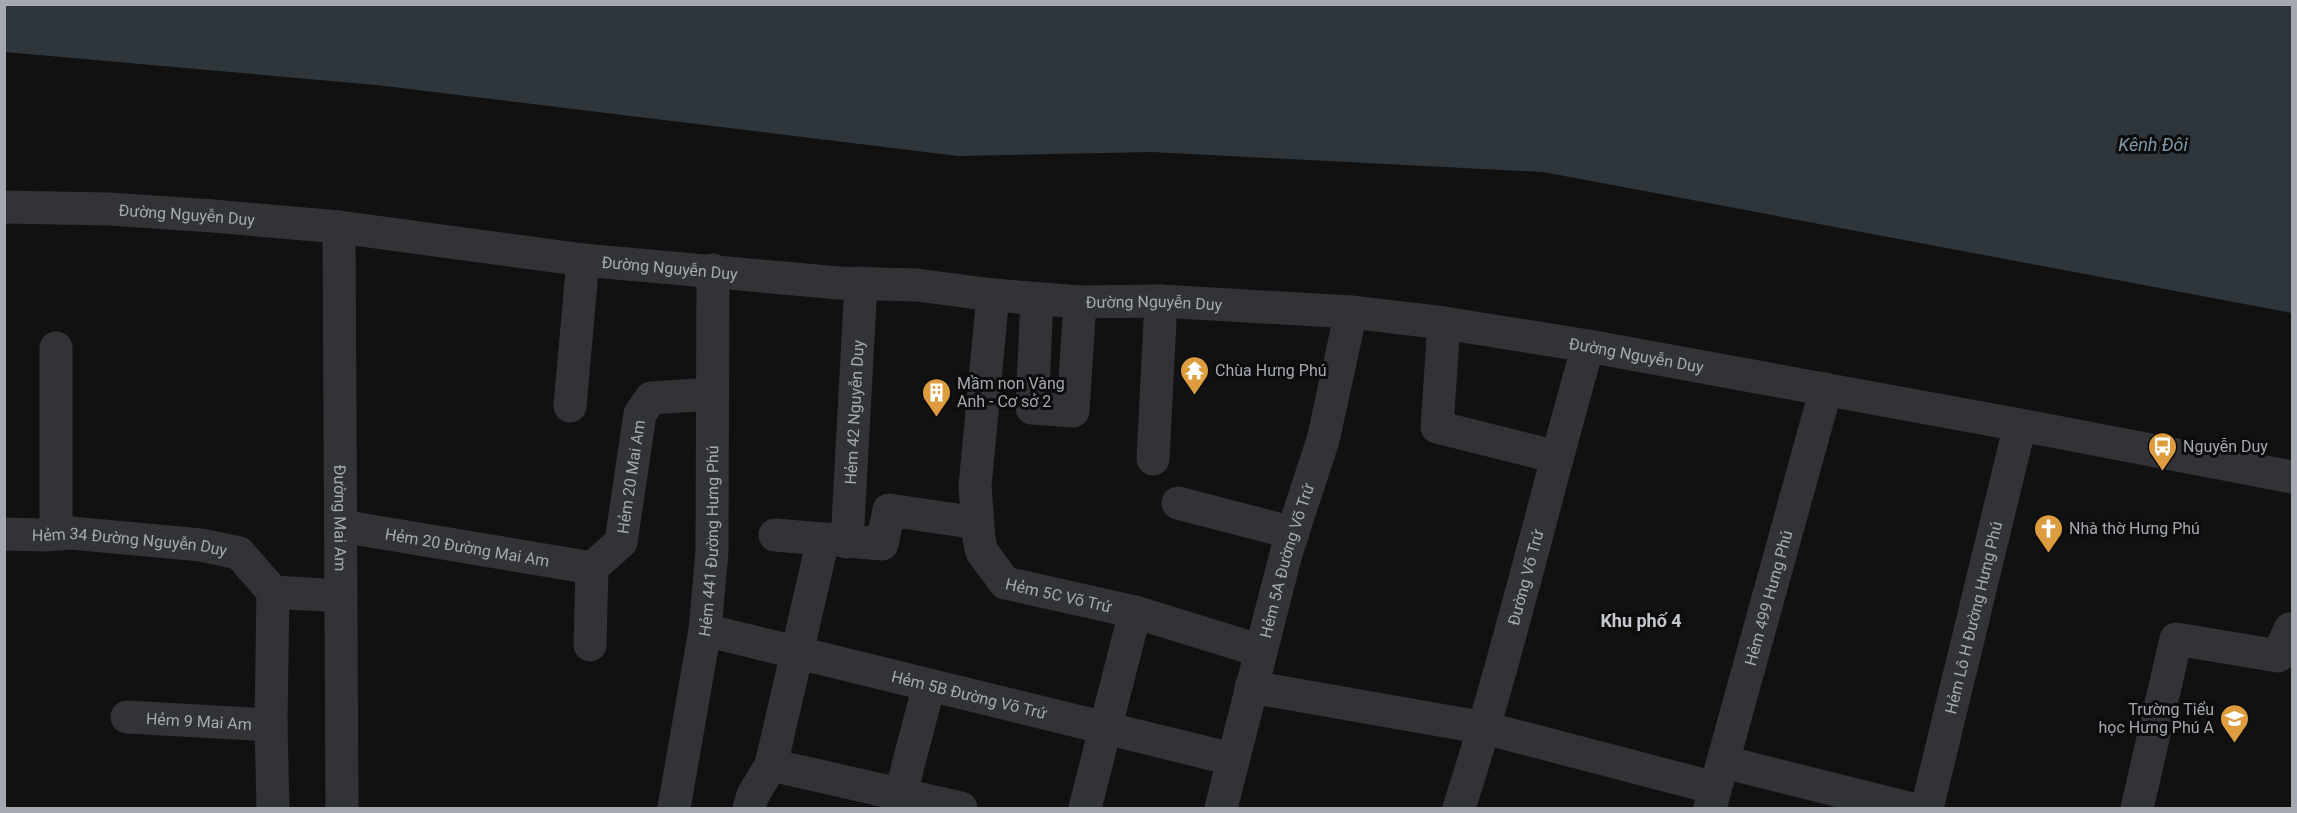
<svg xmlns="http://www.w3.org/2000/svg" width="2297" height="813" font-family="Roboto,sans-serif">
	<rect width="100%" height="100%" fill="#111112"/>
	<polygon fill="#2e363b" points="4,5 2292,5 2292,313 1543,172 1152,152 958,156 376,85 5,52"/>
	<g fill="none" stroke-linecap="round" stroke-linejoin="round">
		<g stroke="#323337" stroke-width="33">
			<path id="s1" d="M4,207l105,2 104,7 126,11 244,33 256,23 78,2 76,10 87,7 81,-1 190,11 93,11 144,23 432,79 272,52"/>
			<path id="s2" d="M339,227l3,581"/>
			<path id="s3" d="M993,295l-18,191 4,53 3,13 23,31 130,29 126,39"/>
			<polyline points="1037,299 1032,408 1073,411 1080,302"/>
			<polyline points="1444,323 1437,427 1557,457"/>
			<polyline points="570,406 583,260"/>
			<polyline points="1153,459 1161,301"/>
			<polyline points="1178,503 1293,533"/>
			<path id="s4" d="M341,526l251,42"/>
			<polyline points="56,533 56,348"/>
			<path id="s5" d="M4,534l40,1 27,-2 130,12 38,8 34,39"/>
			<polyline points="775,535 882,544 889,510 977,523"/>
			<path id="s6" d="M847,542l14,-259"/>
			<polyline points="273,592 271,725 273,808"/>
			<polyline points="273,592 341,596"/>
			<path id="s7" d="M705,630l527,129"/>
			<path id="s8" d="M590,645l2,-77 29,-26 19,-128 11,-16 61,-4"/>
			<polyline points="1251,687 1485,728 1715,788"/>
			<path id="s9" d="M127,717l144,8"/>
			<polyline points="1724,762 1908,808"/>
			<polyline points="771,765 961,808"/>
			<path id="s10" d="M674,808l31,-178 7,-79 1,-281"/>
			<polyline points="749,808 753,795 771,765 823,540"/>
			<polyline points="897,808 929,685"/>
			<polyline points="1085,808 1135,612"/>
			<path id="s11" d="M1221,808l66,-258 36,-110 28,-128"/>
			<path id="s12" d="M1459,808c49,-152 85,-308 129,-462"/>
			<path id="s13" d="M1710,808l116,-419"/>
			<path id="s14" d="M1927,808l93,-383"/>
			<polyline points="2137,808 2176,639 2278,656 2290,629 2292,630"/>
		</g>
	</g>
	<defs>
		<symbol id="temple-pin" viewBox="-11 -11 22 30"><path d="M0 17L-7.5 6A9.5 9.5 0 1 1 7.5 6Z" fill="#dd9d3e" stroke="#0c0c0d"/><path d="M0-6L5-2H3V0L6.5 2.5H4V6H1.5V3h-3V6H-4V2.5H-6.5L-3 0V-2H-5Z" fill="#fff"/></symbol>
		<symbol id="building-pin" viewBox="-11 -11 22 30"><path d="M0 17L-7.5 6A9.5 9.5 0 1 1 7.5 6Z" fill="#dd9d3e" stroke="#0c0c0d"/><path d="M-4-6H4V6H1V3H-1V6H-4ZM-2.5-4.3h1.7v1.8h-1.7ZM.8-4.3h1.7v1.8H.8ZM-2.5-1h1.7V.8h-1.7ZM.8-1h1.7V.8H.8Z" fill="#fff"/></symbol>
		<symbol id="bus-pin" viewBox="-11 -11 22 30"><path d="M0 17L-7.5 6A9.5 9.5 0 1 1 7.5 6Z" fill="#dd9d3e" stroke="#0c0c0d"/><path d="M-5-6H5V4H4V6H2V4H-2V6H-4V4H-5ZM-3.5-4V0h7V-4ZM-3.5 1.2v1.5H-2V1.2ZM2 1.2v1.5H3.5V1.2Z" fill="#fff"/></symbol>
		<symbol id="church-pin" viewBox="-11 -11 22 30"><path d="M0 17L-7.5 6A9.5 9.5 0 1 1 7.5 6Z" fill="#dd9d3e" stroke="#0c0c0d"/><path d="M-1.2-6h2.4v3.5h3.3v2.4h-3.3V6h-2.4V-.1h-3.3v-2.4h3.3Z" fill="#fff"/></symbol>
		<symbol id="school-pin" viewBox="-11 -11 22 30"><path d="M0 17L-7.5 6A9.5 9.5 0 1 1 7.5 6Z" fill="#dd9d3e" stroke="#0c0c0d"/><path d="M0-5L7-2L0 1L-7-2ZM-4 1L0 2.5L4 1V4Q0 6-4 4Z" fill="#fff"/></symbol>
	</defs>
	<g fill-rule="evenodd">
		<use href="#temple-pin" x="1178" y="354" width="33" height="45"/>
		<use href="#building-pin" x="920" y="376" width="33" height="45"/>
		<use href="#bus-pin" x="2146" y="430" width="33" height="45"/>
		<use href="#church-pin" x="2032" y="512" width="33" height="45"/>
		<use href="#school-pin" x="2218" y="702" width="33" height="45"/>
	</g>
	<g text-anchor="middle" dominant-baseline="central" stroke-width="6" stroke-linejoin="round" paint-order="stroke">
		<g font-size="16" fill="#a4a9b1" stroke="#0c0c0d">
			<text stroke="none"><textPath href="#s1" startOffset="183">Đường Nguyễn Duy</textPath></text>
			<text stroke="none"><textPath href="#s1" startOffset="669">Đường Nguyễn Duy</textPath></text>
			<text stroke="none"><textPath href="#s1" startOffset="1155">Đường Nguyễn Duy</textPath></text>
			<text stroke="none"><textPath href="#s1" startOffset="1641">Đường Nguyễn Duy</textPath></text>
			<text stroke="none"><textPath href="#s6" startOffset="130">Hẻm 42 Nguyễn Duy</textPath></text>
			<text stroke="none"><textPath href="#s8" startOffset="182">Hẻm 20 Mai Am</textPath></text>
			<text stroke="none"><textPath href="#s2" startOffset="291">Đường Mai Am</textPath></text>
			<text stroke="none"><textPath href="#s10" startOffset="270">Hẻm 441 Đường Hưng Phú</textPath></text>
			<text stroke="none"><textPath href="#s5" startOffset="126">Hẻm 34 Đường Nguyễn Duy</textPath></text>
			<text stroke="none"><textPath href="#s4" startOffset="128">Hẻm 20 Đường Mai Am</textPath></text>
			<text stroke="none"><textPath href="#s11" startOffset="256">Hẻm 5A Đường Võ Trứ</textPath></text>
			<text stroke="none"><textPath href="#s12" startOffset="240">Đường Võ Trứ</textPath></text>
			<text stroke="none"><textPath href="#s3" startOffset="352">Hẻm 5C Võ Trứ</textPath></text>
			<text stroke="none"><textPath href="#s13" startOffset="218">Hẻm 499 Hưng Phú</textPath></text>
			<text stroke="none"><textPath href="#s14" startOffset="196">Hẻm Lô H Đường Hưng Phú</textPath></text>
			<text stroke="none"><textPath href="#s7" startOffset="272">Hẻm 5B Đường Võ Trứ</textPath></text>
			<text stroke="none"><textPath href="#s9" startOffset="72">Hẻm 9 Mai Am</textPath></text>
		</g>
		<g font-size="16" fill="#a4a9b1" stroke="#0c0c0d" text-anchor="start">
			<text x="1215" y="370">Chùa Hưng Phú</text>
			<text x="957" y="383">Mầm non Vàng<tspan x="957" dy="18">Anh - Cơ sở 2</tspan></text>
			<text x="2183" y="446">Nguyễn Duy</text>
			<text x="2069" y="528">Nhà thờ Hưng Phú</text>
			<text x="2214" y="709" text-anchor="end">Trường Tiểu<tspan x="2214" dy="18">học Hưng Phú A</tspan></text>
		</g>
		<g font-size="18" font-style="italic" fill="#7d98a9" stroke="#0c0c0d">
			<text x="2153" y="144">Kênh Đôi</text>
		</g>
		<g font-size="18" font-weight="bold" fill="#c4c7ce" stroke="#0c0c0d">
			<text x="1641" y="620">Khu phố 4</text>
		</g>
	</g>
	<rect width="2297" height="813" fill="none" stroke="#a4a9b1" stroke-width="12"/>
</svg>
